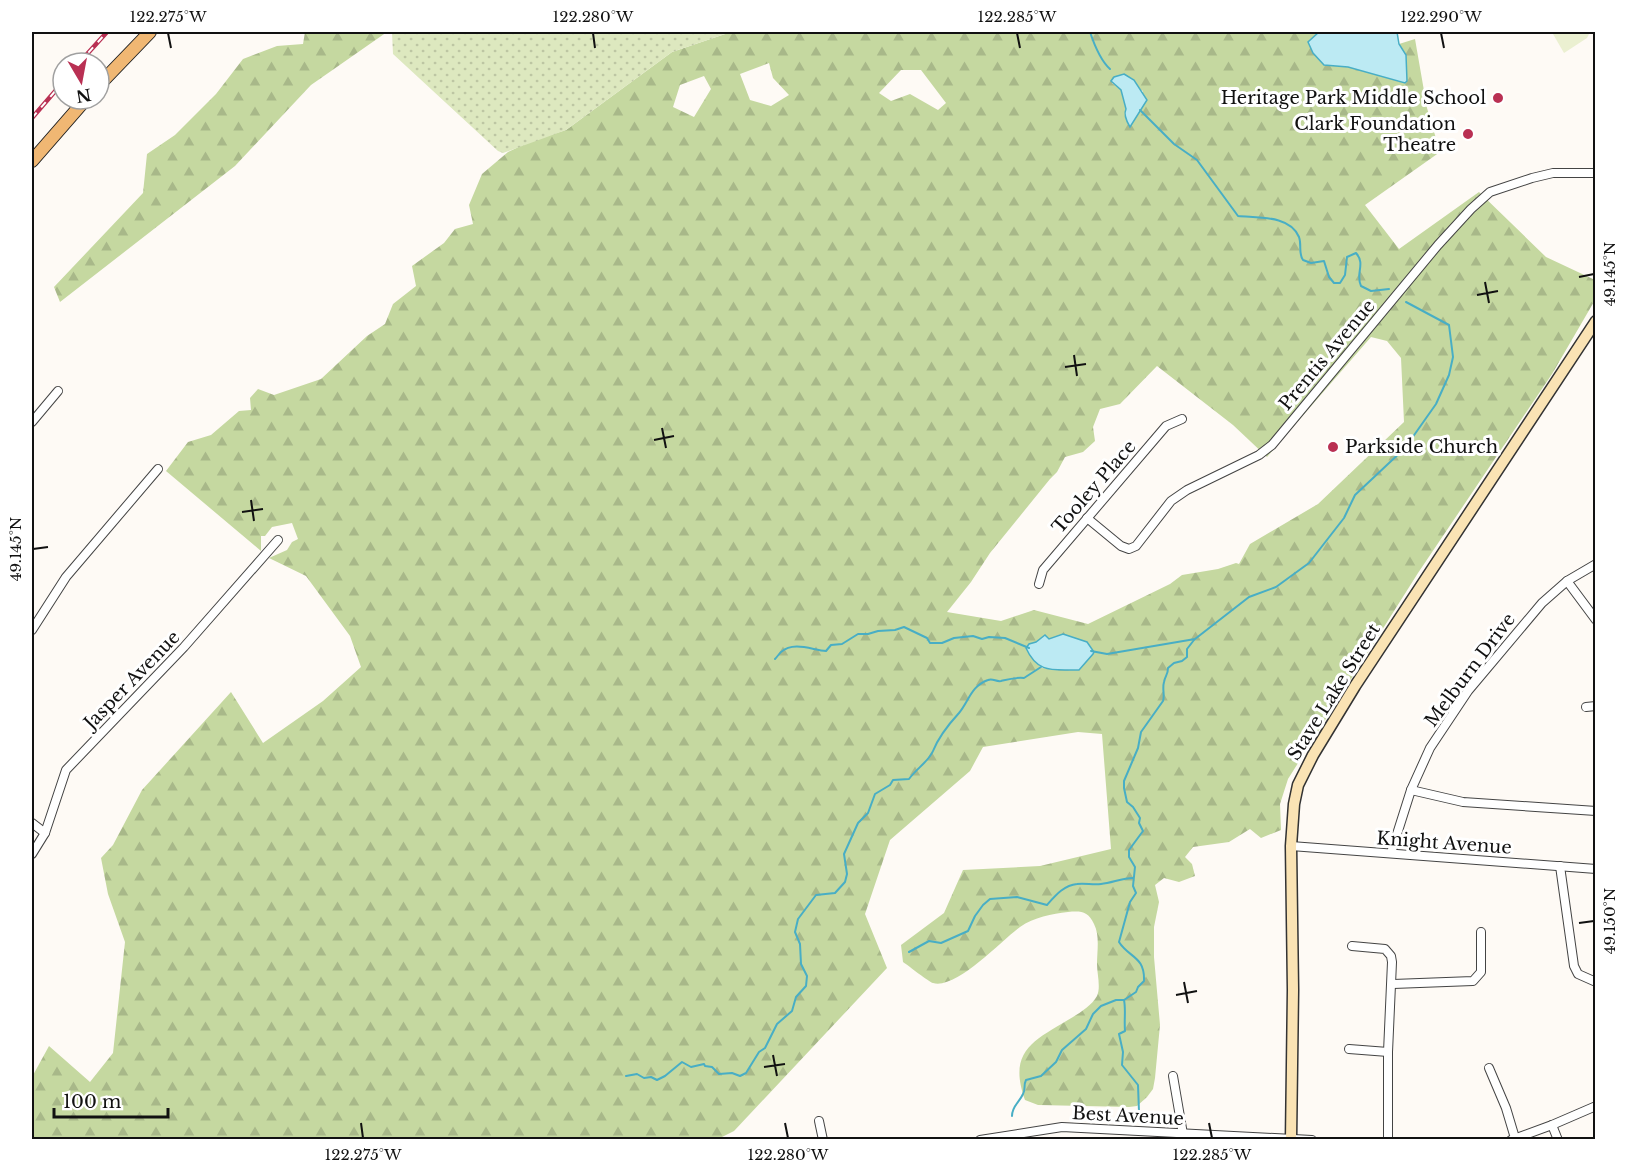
<svg xmlns="http://www.w3.org/2000/svg" width="1627" height="1171" font-family="'Libre Baskerville',serif">
	<defs>
		<pattern id="forest-firs" width="22" height="20" patternUnits="userSpaceOnUse" patternTransform="scale(1.5)"><rect width="22" height="20" fill="#c5d8a0"/><path d="M5 1l3.5 6h-7zM16 11l3.5 6h-7z" fill="#a8b889"/></pattern>
		<pattern id="park-dots" width="8" height="8" patternUnits="userSpaceOnUse" patternTransform="scale(1.5)"><rect width="8" height="8" fill="#dde8bf"/><path d="M2 2h.1M6 6h.1" fill="none" stroke="#bdc6a3" stroke-width="1.8" stroke-linecap="round"/></pattern>
	</defs>
	<rect width="100%" height="100%" fill="#fefaf5"/>
	<g fill="url(#forest-firs)" fill-rule="evenodd">
		<polygon points="305,32 387,32 311,85 235,166 60,302 54,287 143,193 147,154 175,135 216,94 243,59 277,46 303,44"/>
		<path d="M731,32h588l-11,10 16,23 24,2 57,16c4,-15 2,-26 -6,-39l16,-5 12,69 13,44 -75,53 34,44 80,-57 67,65 49,23v20l-43,74 -134,199 -130,206 -8,25 1,26 -20,8 -11,-9 -21,13 -36,5 -8,10 7,7 3,12 -16,6 -15,-4 -9,7 4,17 -5,25v30l6,68 -5,53 -2,11 -6,8 -10,9 -8,1 -91,-2 -13,-5c-18,-50 10,-60 48,-83 8,-5 19,-12 24,-21 4,-9 0,-22 0,-32 0,-12 3,-29 -3,-40 -6,-13 -13,-13 -26,-12 -16,2 -34,5 -48,15 -18,13 -64,63 -87,56 -4,-1 -24,-17 -30,-21l-2,-17 43,-32 19,-43 77,-4 71,-17 -9,-115 -24,-2 -95,15 -13,24 -80,69 -25,74 22,54 -153,163 -16,8 -686,1v-63l17,-31 41,36 23,-29 12,-111 -17,-48 -7,-36 12,-13 29,-55 89,-98 32,51 60,-42 38,-34 -11,-31 -44,-60 -37,-18 18,-8 5,-8 6,-3 -6,-16 -20,4 -7,9h-4v15l-95,-80 22,-29 23,-7 28,-24 12,-1 -1,-12 8,-9 16,6 47,-16 46,-43 18,-12 8,-20 23,-18 -4,-20 32,-23 11,-14 18,-5 -4,-19 13,-31 26,-22 23,-11 35,-11 106,-78zM769,63l4,15 16,17 -18,11 -21,-6 -10,-26zM901,70h20l25,33 -8,7 -28,-16 -19,7 -12,-8zM704,76l7,13 -17,28 -21,-10 7,-22zM1119,76l13,2 7,11 4,2 -13,35 -5,-14 1,-2 -5,-20 -9,-7 4,-6zM1371,337l16,4 14,17 3,64 -86,82 -68,40 -11,20 -3,-1 -18,6 -36,6 -12,9 -82,40 -54,-14 -33,11 -54,-9 24,-30 19,-29 60,-74 7,-7 8,-15 18,-5 12,-11 -2,-14 7,-18 20,-5 37,-38 76,59 34,32zM1073,638l14,4 6,12 -14,16 -38,-2 -12,-24 19,-5z"/>
	</g>
	<polygon fill="url(#park-dots)" points="392,32 731,32 672,52 566,130 503,153 498,151 393,54"/>
	<polygon fill="#ebf0d1" points="1557,32 1590,32 1587,38 1564,53 1553,34"/>
	<g fill="#bceaf3" stroke="#48aec5" stroke-width="1.5">
		<polygon points="1319,32 1397,32 1399,44 1406,55 1407,81 1405,83 1348,67 1324,65 1313,53 1308,42"/>
		<path d="M1124,74l10,6 13,20 -17,27c-3,-5 -7,-12 -4,-18l-5,-19 -10,-9 3,-4z"/>
		<path d="M1063,634l24,8 7,10 -1,2 -14,16c-24,-1 -41,5 -53,-22l3,-4 7,-2 9,-7 4,4z"/>
	</g>
	<g fill="none" stroke-linecap="round" stroke-linejoin="round">
		<g stroke="#48aec5" stroke-width="2">
			<path d="M1090,32c4,12 10,28 20,37"/>
			<path d="M1140,110l34,34 23,16 41,56c20,2 52,-1 61,21 3,8 -1,16 4,23l8,3 13,-2 5,16 5,6h6l5,-8 2,-18 9,-4c10,11 -1,21 5,33l10,5 18,-2"/>
			<polyline points="1091,651 1107,654 1195,639 1249,597 1276,587 1309,563 1344,518 1355,495 1405,448 1436,404 1449,375 1453,357 1449,325 1406,302"/>
			<path d="M775,659c2,-2 4,-5 6,-7 13,-11 31,-2 45,-1l5,-6 11,-1 16,-10h10l10,-3 17,-1 9,-3 23,11 3,5h12l12,-5 19,-2 9,3 7,-2 16,1 24,10"/>
			<path d="M909,952l20,-11 12,2 27,-12 7,-15 8,-11 7,-6 27,-2 30,8c8,-9 17,-20 30,-21 8,-1 16,1 24,0 11,-1 21,-6 32,-6"/>
			<path d="M626,1076l11,-2 7,4 7,-1 6,3 8,-4 17,-14 9,5 13,-3 1,2 7,1 7,7 13,-1 8,3 6,-3 13,-21 6,-4 12,-24 15,-13 4,-14 10,-11 1,-10 -6,-12 -1,-20 -5,-12 3,-13 18,-24 19,-2 10,-11 2,-8 -3,-20 14,-31 10,-10 7,-19 15,-9 3,-5 16,-1c7,-10 20,-18 24,-28 6,-15 15,-26 26,-38 10,-12 12,-27 29,-33 5,-2 8,2 13,1 8,-2 15,-4 23,-3l17,-11"/>
			<path d="M1139,1112l-1,-27 -16,-20 1,-13 -4,-18 6,-3c-1,-12 1,-21 -1,-31l12,-8 2,-5 6,-6c1,-25 -15,-23 -25,-39l11,-40 6,-9 -3,-7 2,-19 -6,-10v-7l14,-19 -4,-8 1,-5 -7,-11 -6,-5 -3,-14v-7l14,-33 3,-16 22,-31c2,-6 -1,-12 1,-19 1,-6 4,-7 4,-14l6,-5 8,-2 5,-4v-8l7,-9"/>
			<path d="M1012,1116c0,-10 7,-13 11,-22 3,-5 0,-8 3,-14l15,-4 15,-14 6,-12 24,-21 7,-15 8,-8 15,-6h8"/>
		</g>
		<defs>
			<g id="minor">
				<polyline points="32,422 58,391"/>
				<polyline points="1087,518 1121,546 1129,549 1136,546 1171,501 1187,490 1259,455 1272,445 1438,245 1471,209 1490,192 1532,178 1553,173 1596,173"/>
				<polyline points="1567,581 1596,620"/>
				<polyline points="1039,584 1043,570 1166,426 1182,419"/>
				<polyline points="32,630 66,577 158,469"/>
				<polyline points="1586,707 1596,706"/>
				<polyline points="1411,790 1463,802 1596,811"/>
				<polyline points="32,823 45,833"/>
				<polyline points="1291,846 1596,869"/>
				<polyline points="1391,853 1411,790 1430,748 1468,691 1542,603 1567,581 1596,564"/>
				<polyline points="32,854 45,833 66,770 184,647 278,540"/>
				<polyline points="1560,866 1574,966 1578,974 1596,982"/>
				<polyline points="1352,946 1385,949 1391,956 1392,962 1388,1052 1388,1140"/>
				<polyline points="1393,984 1473,981 1481,972 1481,932"/>
				<polyline points="1349,1049 1388,1052"/>
				<polyline points="1489,1068 1506,1108 1515,1138"/>
				<polyline points="1173,1076 1184,1140"/>
				<polyline points="819,1121 823,1140"/>
				<polyline points="1552,1125 1558,1140"/>
				<polyline points="980,1140 1062,1127 1312,1140"/>
				<polyline points="1511,1140 1552,1125 1596,1106"/>
			</g>
			<polyline id="secondary" points="1291,1140 1293,990 1291,846 1294,804 1298,785 1313,755 1355,686 1596,321"/>
			<g id="primary">
				<polyline points="99,85 150,32"/>
				<polyline points="32,161 86,99"/>
			</g>
		</defs>
		<use href="#minor" stroke="#444" stroke-width="10"/>
		<use href="#secondary" stroke="#333" stroke-width="13"/>
		<use href="#primary" stroke="#222" stroke-width="14"/>
		<use href="#minor" stroke="#fff" stroke-width="8"/>
		<use href="#secondary" stroke="#fae3b4" stroke-width="10"/>
		<use href="#primary" stroke="#f0b773" stroke-width="12"/>
		<defs>
			<g id="rail">
				<polyline points="79,63 107,32"/>
				<polyline points="32,118 63,82"/>
			</g>
		</defs>
		<use href="#rail" stroke="#b93053" stroke-width="4.5"/>
		<use href="#rail" stroke="#fff" stroke-width="2" stroke-dasharray="7" stroke-linecap="butt"/>
	</g>
	<path fill="none" stroke="#111" stroke-width="2" d="M168,33l3,15M593,33l2,15M1017,33l3,15M1441,33l3,15M1579,277l15,-3M1485,282l4,21M1477,295l21,-4M1074,355l3,21M1065,367l21,-3M662,428l4,20M654,440l20,-4M251,500l3,21M242,512l21,-3M33,549l15,-2M1579,923l15,-2M1184,982l4,21M1176,995l21,-4M773,1055l4,21M764,1067l21,-3M361,1123l2,15M785,1123l3,15M1209,1123l3,15"/>
	<g fill="#b93053" stroke="#fff" stroke-width="2">
		<circle cx="1498" cy="98" r="6"/>
		<circle cx="1468" cy="134" r="6"/>
		<circle cx="1333" cy="447" r="6"/>
	</g>
	<g text-anchor="middle" dominant-baseline="central" stroke-width="6" stroke-linejoin="round" paint-order="stroke">
		<g font-size="18" fill="#111" stroke="#fff" text-anchor="end">
			<text x="1486" y="98">Heritage Park Middle School</text>
			<text x="1456" y="124">Clark Foundation<tspan x="1456" dy="21">Theatre</tspan></text>
			<text x="1345" y="447" text-anchor="start">Parkside Church</text>
		</g>
		<g font-size="18" fill="#111" stroke="#fff">
			<text transform="translate(1327 355) rotate(-50)">Prentis Avenue</text>
			<text transform="translate(1094 487) rotate(-49)">Tooley Place</text>
			<text transform="translate(1470 670) rotate(-53)">Melburn Drive</text>
			<text transform="translate(132 680) rotate(-46)">Jasper Avenue</text>
			<text transform="translate(1334 692) rotate(-58)">Stave Lake Street</text>
			<text transform="translate(1444 843) rotate(4)">Knight Avenue</text>
			<text transform="translate(1128 1116) rotate(3)">Best Avenue</text>
		</g>
	</g>
	<rect width="1627" height="1171" fill="none" stroke="#ffffff" stroke-width="66"/>
	<g transform="translate(81 81) rotate(170)"><circle r="28" fill="#ffffff" stroke="#a0a0a0" stroke-width="1.5"/>
	<path d="M0-4.5L10 22L0 15L-10 22Z" fill="#b93053"/>
	<text y="-9" font-size="16" font-weight="bold" text-anchor="middle" fill="#111111">N</text>
	</g>
	<path d="M54 1108v9h114v-9" fill="none" stroke="#111111" stroke-width="3"/>
	<text x="63" y="1108" font-size="18" fill="#111111" stroke="#ffffff" stroke-width="4.5" paint-order="stroke">100 m</text>
	<rect x="33" y="33" width="1561" height="1105" fill="none" stroke="#111" stroke-width="2"/>
	<g font-size="15" text-anchor="middle" fill="#111">
		<text x="168" y="22">122.275°W</text>
		<text x="593" y="22">122.280°W</text>
		<text x="1017" y="22">122.285°W</text>
		<text x="1441" y="22">122.290°W</text>
		<text transform="translate(1610 274) rotate(-90)" y="5">49.145°N</text>
		<text transform="translate(16 549) rotate(-90)" y="5">49.145°N</text>
		<text transform="translate(1610 921) rotate(-90)" y="5">49.150°N</text>
		<text x="363" y="1160">122.275°W</text>
		<text x="788" y="1160">122.280°W</text>
		<text x="1212" y="1160">122.285°W</text>
	</g>
</svg>
